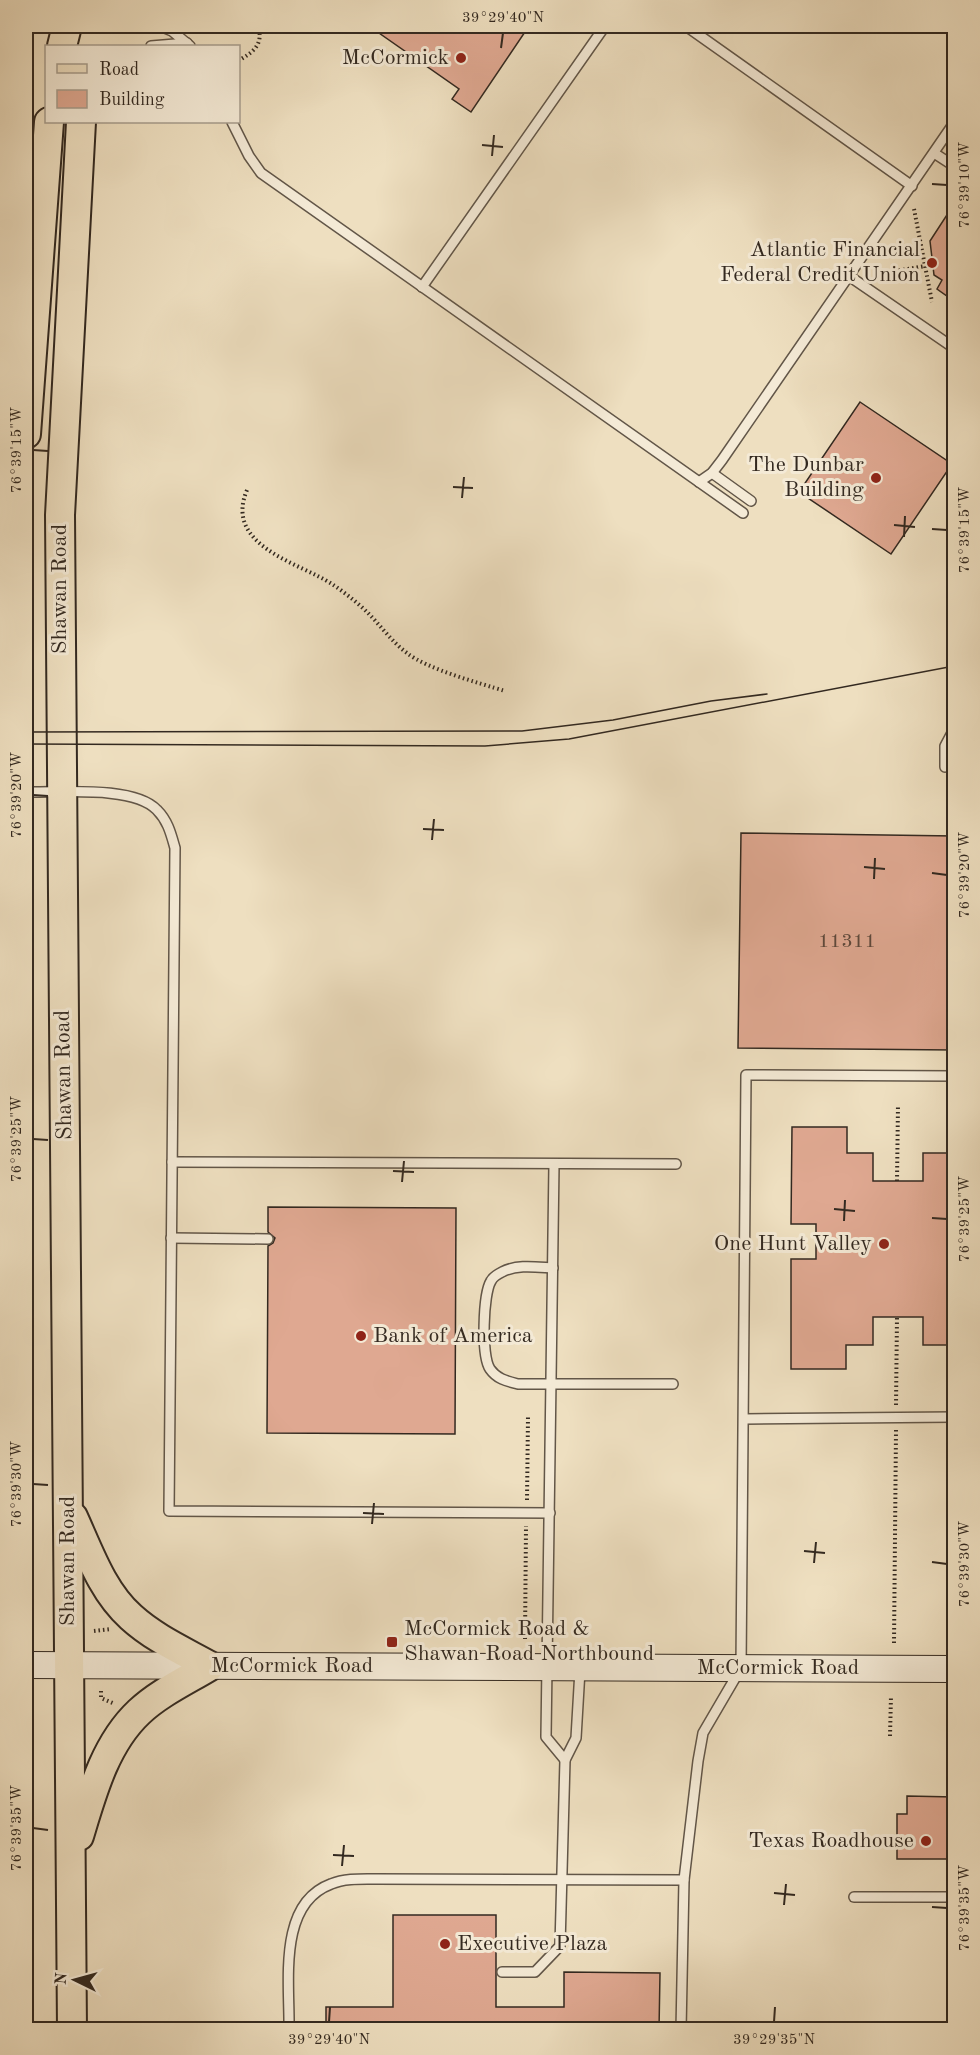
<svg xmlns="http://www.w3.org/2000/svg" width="980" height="2055" font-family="'Old Standard TT',serif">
	<rect width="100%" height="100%" fill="#eedfc0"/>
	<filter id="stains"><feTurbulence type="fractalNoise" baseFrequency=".00333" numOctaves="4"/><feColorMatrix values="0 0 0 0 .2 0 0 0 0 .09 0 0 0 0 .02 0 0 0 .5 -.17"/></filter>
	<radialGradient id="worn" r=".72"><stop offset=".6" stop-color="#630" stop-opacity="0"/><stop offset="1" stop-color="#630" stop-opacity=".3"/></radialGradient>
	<g fill="#dfa891" stroke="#332920" stroke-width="1.5">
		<polygon points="369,26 529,26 471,112 452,99 459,89"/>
		<polygon points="954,204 954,301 937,289 942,280 934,275 930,241"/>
		<polygon points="860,402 952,464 891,554 799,492"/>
		<polygon points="741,833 954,836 954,1050 738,1048"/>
		<polygon points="792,1127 847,1127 847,1153 873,1153 873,1181 923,1181 923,1153 954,1153 954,1345 923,1345 923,1317 873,1317 873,1345 846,1345 846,1369 791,1369 791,1259 816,1259 816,1224 791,1224"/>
		<polygon points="268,1207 456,1208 455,1434 267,1433 268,1246 273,1243 275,1238 268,1232"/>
		<polygon points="907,1796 954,1797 954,1859 897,1859 897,1814 907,1814"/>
		<polygon points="393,1915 496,1915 496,2007 564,2007 564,1972 660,1973 659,2030 326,2030 326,2007 393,2007"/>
	</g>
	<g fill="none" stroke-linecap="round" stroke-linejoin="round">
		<defs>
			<g id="service">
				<polyline points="160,26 172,31 190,46"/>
				<polyline points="686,26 912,186"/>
				<polyline points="151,46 187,43"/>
				<polyline points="232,122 249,156 261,173 743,513"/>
				<polyline points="934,153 954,166"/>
				<polyline points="849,276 954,348"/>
				<polyline points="422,287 605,26"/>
				<polyline points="712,473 751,501"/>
				<polyline points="699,482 712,473 722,460 954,123"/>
				<polyline points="945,767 945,746 954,729"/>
				<path d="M26,792c32,1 108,-7 131,18 11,11 14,24 18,38l-6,663 381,2"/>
				<polyline points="172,1162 676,1164"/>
				<polyline points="554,1164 546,1737 565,1760 576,1738 580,1670"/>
				<polyline points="171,1238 268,1239"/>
				<path d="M553,1268c-17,-1 -36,-4 -51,4 -4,2 -9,5 -11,9 -8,13 -10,75 -1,88 7,10 16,12 28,15h155"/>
				<polyline points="745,1419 954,1417"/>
				<polyline points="854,1897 954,1897"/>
				<polyline points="502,1972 535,1972 560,1946 565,1760"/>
				<path d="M289,2030c1,-47 -12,-126 42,-146 14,-6 31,-5 46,-5l307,1"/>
				<polyline points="681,2030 684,1880 698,1761 703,1733 741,1668 746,1075 954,1076"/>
			</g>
			<polyline id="secondary" points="26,1665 954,1669"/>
			<g id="primary">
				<polyline points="62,46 67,26"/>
				<polyline points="26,434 49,122"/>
				<path d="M73,1517c16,35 29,74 58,100 23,21 52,34 79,49 -23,14 -51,27 -71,46 -34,32 -47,81 -60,124"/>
				<polyline points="72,2030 60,515 81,122"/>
			</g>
		</defs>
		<use href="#service" stroke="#625648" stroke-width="12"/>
		<use href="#secondary" stroke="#332920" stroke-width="28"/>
		<use href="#primary" stroke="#332920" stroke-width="32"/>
		<g stroke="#332920" stroke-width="4" stroke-dasharray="1.5 3" stroke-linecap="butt">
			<path d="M238,61c15,-9 26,-16 20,-35"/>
			<polyline points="914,209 932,302"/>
			<polyline points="890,272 925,266"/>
			<path d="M247,490c-24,56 53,73 85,94 12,8 26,19 36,29 13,13 24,29 39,40 20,16 72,30 98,38"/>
			<polyline points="897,1181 898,1105"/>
			<polyline points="896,1405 897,1317"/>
			<polyline points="527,1500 528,1417"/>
			<polyline points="94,1631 111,1629"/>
			<polyline points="525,1639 526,1526"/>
			<polyline points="894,1643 896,1430"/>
			<polyline points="101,1691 101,1698 115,1704"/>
			<polyline points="890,1736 891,1696"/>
		</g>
		<use href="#service" stroke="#f4ead6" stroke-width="9"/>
		<use href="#secondary" stroke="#f4ead6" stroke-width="26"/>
		<use href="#primary" stroke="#eedfc0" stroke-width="28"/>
		<g stroke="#332920" stroke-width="1.5">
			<polyline points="26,732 522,731 613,720 711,701 767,694"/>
			<polyline points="26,744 485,746 569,739 954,666"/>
		</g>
	</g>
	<path fill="none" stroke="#332920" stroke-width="2" d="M501,48l2,-15M482,145l21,2M492,156l2,-21M932,184l15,1M33,450l15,1M453,487l20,1M462,498l2,-21M894,525l21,2M932,529l15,1M904,537l1,-21M33,795l15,1M423,829l21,1M432,840l2,-21M864,867l21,2M932,873l15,2M874,879l1,-21M33,1139l15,1M393,1171l21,1M402,1182l2,-21M834,1209l21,2M932,1218l15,1M844,1221l1,-21M33,1484l15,1M363,1513l21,1M372,1524l2,-21M804,1551l21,2M932,1562l15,2M814,1563l2,-21M33,1828l15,2M333,1855l21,1M342,1866l2,-21M774,1893l21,2M784,1905l2,-21M932,1907l15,1M329,2022l1,-15M774,2022l1,-15"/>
	<g fill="#8f2418" stroke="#f4ead6" stroke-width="2">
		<circle cx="461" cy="58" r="6"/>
		<circle cx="932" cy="263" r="6"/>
		<circle cx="876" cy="478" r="6"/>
		<circle cx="884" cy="1244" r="6"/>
		<circle cx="361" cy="1336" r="6"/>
		<rect x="386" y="1636" width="12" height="12" rx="3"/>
		<circle cx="926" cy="1841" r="6"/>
		<circle cx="445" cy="1944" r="6"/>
	</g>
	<g text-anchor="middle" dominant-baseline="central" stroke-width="6" stroke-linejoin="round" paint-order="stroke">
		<g font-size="20" fill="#5e493c">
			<text x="847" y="942">11311</text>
		</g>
		<g font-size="22" fill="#332920" stroke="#f4ead6" text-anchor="end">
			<text x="449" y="58">McCormick</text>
			<text x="920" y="250">Atlantic Financial<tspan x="920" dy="25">Federal Credit Union</tspan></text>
			<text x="864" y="465">The Dunbar<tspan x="864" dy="25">Building</tspan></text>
			<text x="872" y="1244">One Hunt Valley</text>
			<text x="373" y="1336" text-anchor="start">Bank of America</text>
			<text x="404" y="1629" text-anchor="start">McCormick Road &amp;<tspan x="404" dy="25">Shawan Road Northbound</tspan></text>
			<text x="914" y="1841">Texas Roadhouse</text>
			<text x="457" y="1944" text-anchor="start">Executive Plaza</text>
		</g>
		<g font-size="22" fill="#332920" stroke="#f4ead6">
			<text transform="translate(60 589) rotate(-90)">Shawan Road</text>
			<text transform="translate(64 1075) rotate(-91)">Shawan Road</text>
			<text transform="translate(68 1561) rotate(-90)">Shawan Road</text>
			<text x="292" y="1666">McCormick Road</text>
			<text x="778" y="1668">McCormick Road</text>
		</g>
	</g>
	<rect width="980" height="2055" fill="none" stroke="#eedfc0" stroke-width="66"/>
	<rect x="45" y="45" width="195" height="78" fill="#f4ead6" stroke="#a79d8d" stroke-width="1.5"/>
	<rect x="57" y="64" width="30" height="9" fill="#eedfc0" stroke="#a79d8d" stroke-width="1.5"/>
	<text x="99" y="75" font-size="18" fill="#332920">Road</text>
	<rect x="57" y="90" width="30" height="18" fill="#dfa891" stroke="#a79d8d" stroke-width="1.5"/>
	<text x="99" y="105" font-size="18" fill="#332920">Building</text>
	<g transform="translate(75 1980) rotate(275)" stroke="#f4ead6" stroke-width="4.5" paint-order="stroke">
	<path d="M0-4.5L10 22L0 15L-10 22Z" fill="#332920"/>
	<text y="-9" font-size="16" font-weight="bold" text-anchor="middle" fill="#332920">N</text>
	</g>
	<rect x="33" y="33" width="914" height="1989" fill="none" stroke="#332920" stroke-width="2"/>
	<g font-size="15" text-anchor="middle" fill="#332920">
		<text x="503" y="22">39°29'40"N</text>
		<text transform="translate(964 185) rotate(-90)" y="5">76°39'10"W</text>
		<text transform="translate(16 450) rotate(-90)" y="5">76°39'15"W</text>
		<text transform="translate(964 530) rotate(-90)" y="5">76°39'15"W</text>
		<text transform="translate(16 795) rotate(-90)" y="5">76°39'20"W</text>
		<text transform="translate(964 875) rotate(-90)" y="5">76°39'20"W</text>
		<text transform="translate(16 1139) rotate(-90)" y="5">76°39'25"W</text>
		<text transform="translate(964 1219) rotate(-90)" y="5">76°39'25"W</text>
		<text transform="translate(16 1484) rotate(-90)" y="5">76°39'30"W</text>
		<text transform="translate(964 1564) rotate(-90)" y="5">76°39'30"W</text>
		<text transform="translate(16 1828) rotate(-90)" y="5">76°39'35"W</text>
		<text transform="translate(964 1908) rotate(-90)" y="5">76°39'35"W</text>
		<text x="329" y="2044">39°29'40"N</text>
		<text x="774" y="2044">39°29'35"N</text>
	</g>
	<rect width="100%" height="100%" filter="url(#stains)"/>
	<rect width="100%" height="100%" fill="url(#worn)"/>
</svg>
